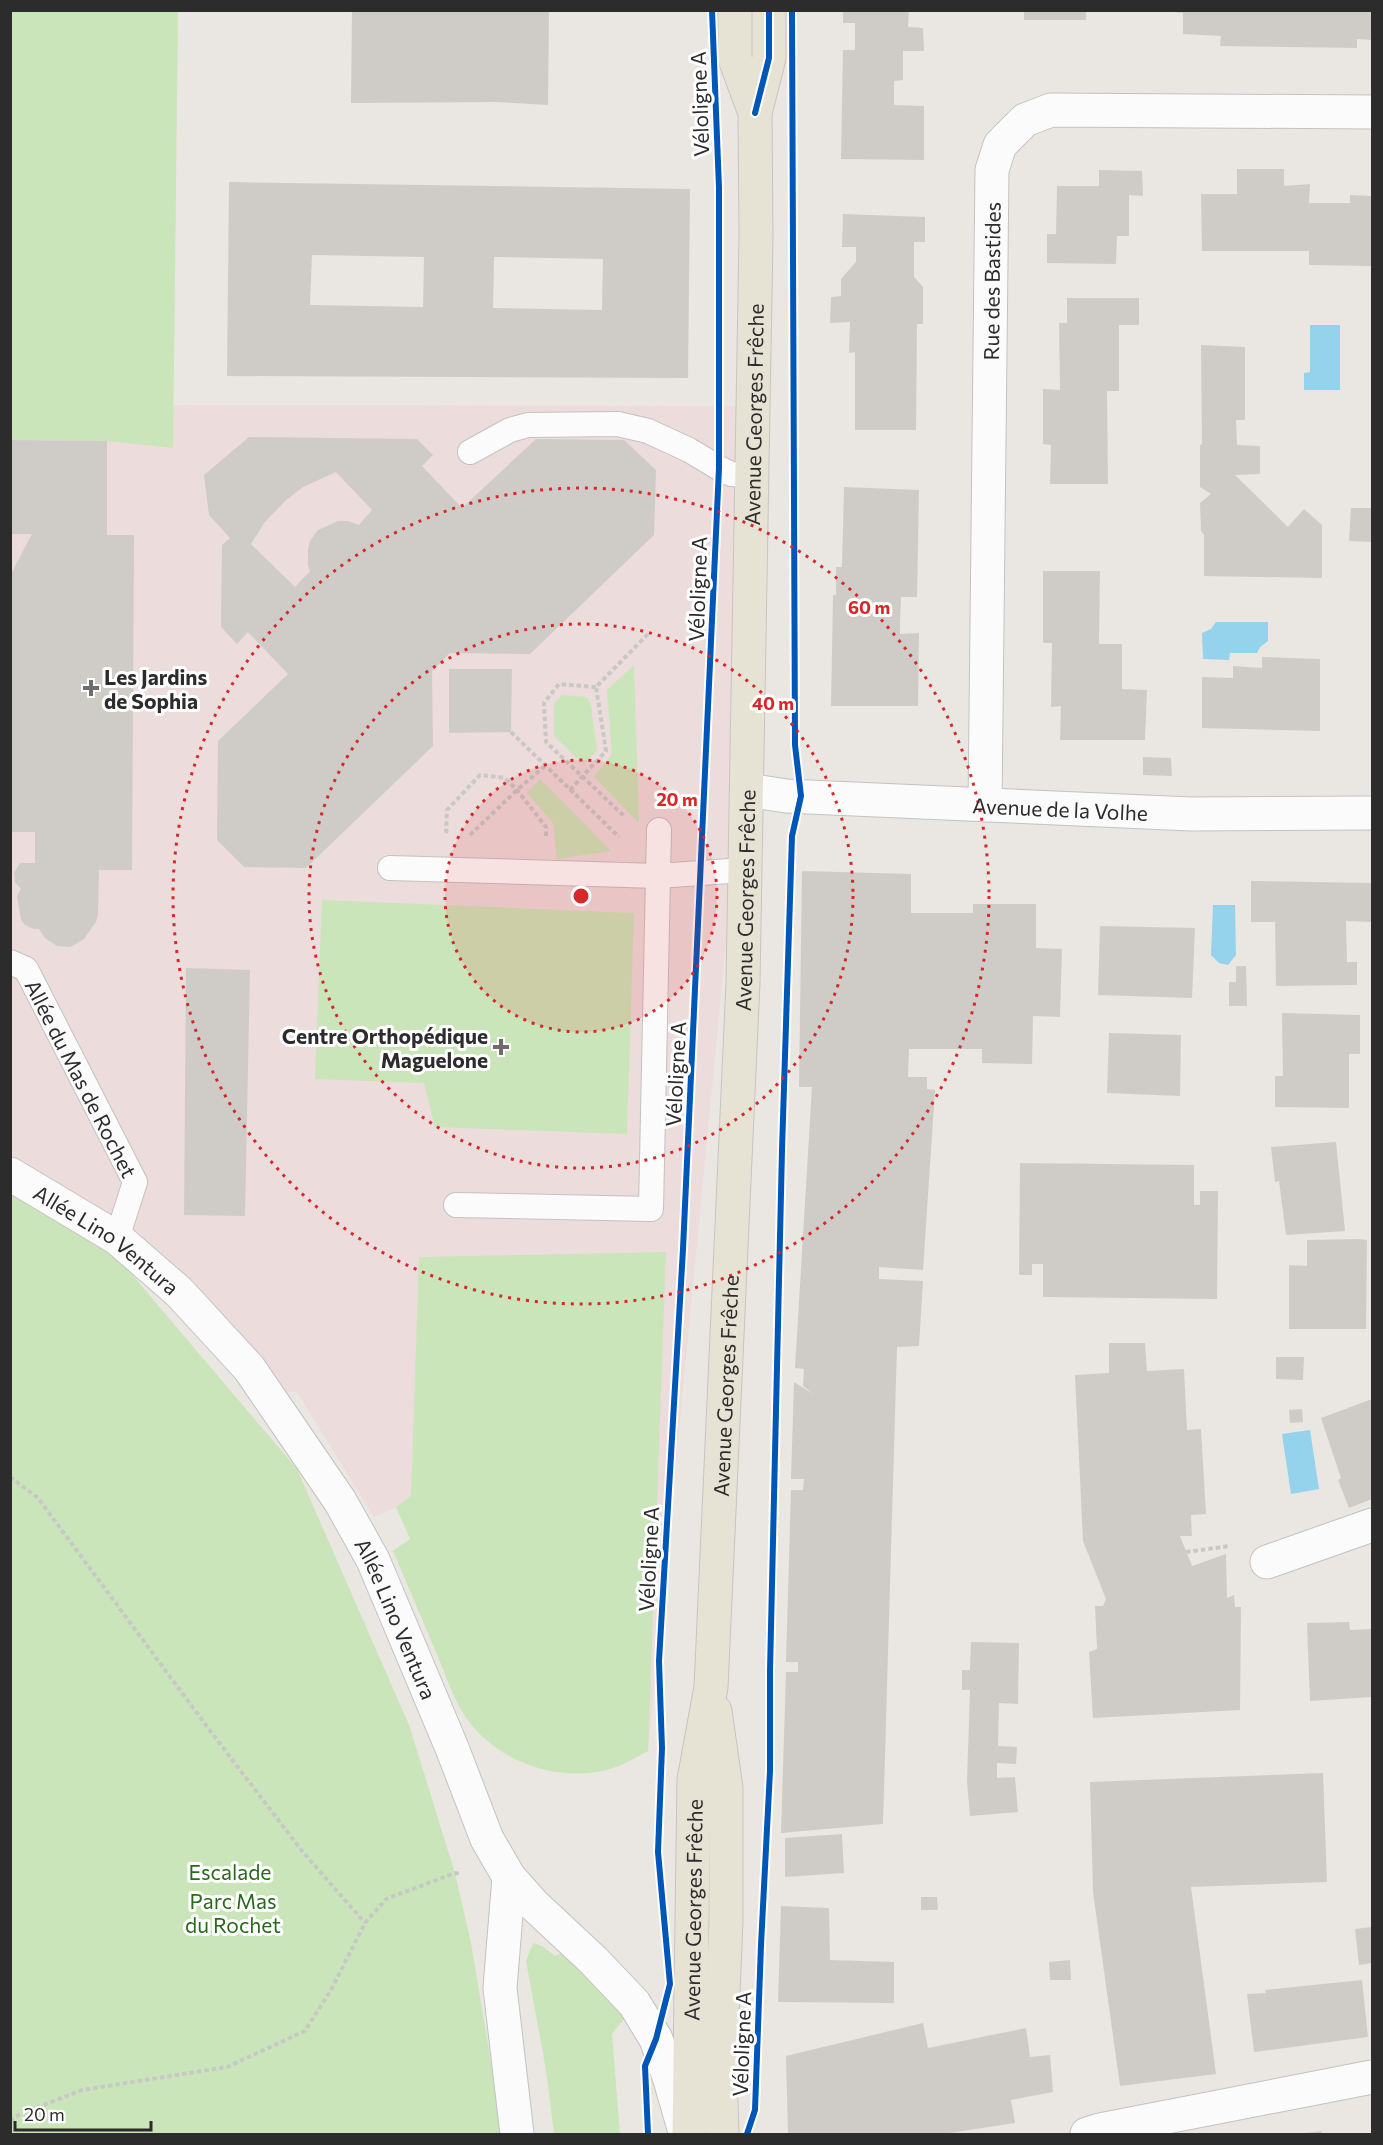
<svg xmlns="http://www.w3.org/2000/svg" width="1383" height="2145" font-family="Commissioner,sans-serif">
	<rect width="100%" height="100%" fill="#eae6e2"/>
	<polygon fill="#ecdcdb" points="11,11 178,11 173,405 739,406 737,829 648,1751 622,1765 597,1772 554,1772 531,1766 505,1754 477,1731 460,1708 393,1551 410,1539 396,1507 374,1517 297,1392 272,1392 11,1161"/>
	<g fill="#cbe5ba">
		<polygon points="11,10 178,11 173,448 107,441 11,440"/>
		<polygon points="634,665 639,823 594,777 612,754 607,690"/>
		<polygon points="562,695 587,697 591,705 597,751 583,764 554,736 554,703"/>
		<polygon points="540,779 611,851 557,859 553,823 527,793"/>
		<polygon points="322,900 634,913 627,1134 435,1127 424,1083 315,1079"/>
		<polygon points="10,1194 117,1257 297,1469 409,1725 455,1873 471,1943 503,2134 11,2134"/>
		<path d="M666,1252l-18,499c-16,9 -32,18 -51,21 -52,8 -111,-17 -137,-64 -9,-16 -15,-35 -22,-51 -15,-36 -30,-71 -45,-106l17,-12 -14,-32 15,-11 8,-239z"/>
		<polygon points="533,1943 542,1946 555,1956 564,1952 628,2014 612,2034 620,2134 554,2134 546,2070 526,1961"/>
	</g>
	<g fill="#95d2eb">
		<polygon points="1310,325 1340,325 1340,390 1304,390 1304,373 1310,372"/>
		<polygon points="1216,622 1268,622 1268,641 1260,647 1257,653 1230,653 1229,660 1203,659 1202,633 1211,629"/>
		<polygon points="1213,905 1235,905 1236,955 1228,965 1219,963 1211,955"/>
		<polygon points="1310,1430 1319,1489 1291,1494 1282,1434"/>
	</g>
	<g fill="#cfccc8" fill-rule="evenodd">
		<polygon points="352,10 549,10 548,105 496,102 351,103"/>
		<polygon points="843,10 909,10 908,27 923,28 924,51 903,51 903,80 894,81 894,105 924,106 924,160 841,159 843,50 855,50 855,23 843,23"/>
		<rect x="1024" y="10" width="62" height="10"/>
		<polygon points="1174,10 1372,10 1372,40 1357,39 1357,48 1220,46 1221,36 1183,34 1183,13 1174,12"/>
		<polygon points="1237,169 1284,169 1284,186 1310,184 1309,203 1350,203 1350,195 1372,196 1372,266 1309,265 1309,251 1202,251 1201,194 1237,194"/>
		<polygon points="1099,170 1142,171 1143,196 1129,195 1129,236 1117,236 1116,264 1047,263 1047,234 1056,234 1057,186 1099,186"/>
		<path d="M229,182l461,7 -2,189 -461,-2zM312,255l112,2 -1,50 -113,-2zM494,257l109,2 -1,51 -109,-2z"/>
		<polygon points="843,214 925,217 925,242 914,242 914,277 923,287 923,324 917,324 916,430 855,430 855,352 849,353 850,322 830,323 831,297 841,296 841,279 856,262 856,247 842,247"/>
		<polygon points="1067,298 1139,298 1139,325 1119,325 1119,391 1107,391 1108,484 1050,484 1051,445 1043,444 1043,389 1060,390 1059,323 1067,323"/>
		<polygon points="1201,345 1245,347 1245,420 1236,420 1237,445 1260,446 1260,474 1235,475 1288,527 1304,509 1322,525 1322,578 1204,576 1204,535 1201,531 1200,503 1211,494 1200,487 1200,445 1202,444"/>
		<path d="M249,437l168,2 16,16 -11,11 40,42 74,-69 88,1 32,30 -2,65 -124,119 -80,-1 -18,18 1,75 -127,122 -62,-1 -27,-27 1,-99 70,-67 -40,-42 -11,12 -16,-17 1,-82 8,-7 -21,-23 -5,-40zM336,472l36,38 -13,15 -11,-4h-10l-20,9 -8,11 -2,8v16l2,6 -15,16 -44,-43 13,-21 22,-23 17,-13z"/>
		<polygon points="10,440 107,441 107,535 134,535 132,870 99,870 98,915 96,922 84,939 70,947 57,946 45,938 39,929 34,929 25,925 21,920 17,896 21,889 15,882 14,873 20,863 35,863 35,832 11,832 12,572 32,534 10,534"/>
		<polygon points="844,487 919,490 917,597 901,597 900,623 900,634 919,633 918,706 831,706 833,595 836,595 836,567 842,567"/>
		<polygon points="1351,508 1372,508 1372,542 1349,541"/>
		<polygon points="1043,571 1100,571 1099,644 1122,644 1122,689 1147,690 1145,740 1060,740 1061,706 1051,707 1052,643 1043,643"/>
		<polygon points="1262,657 1320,659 1320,731 1202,728 1202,677 1233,678 1233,666 1262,668"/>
		<polygon points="449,669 512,669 511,732 449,733"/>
		<polygon points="1143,757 1171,758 1172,776 1143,775"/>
		<polygon points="802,871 911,874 911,913 973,913 973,904 1036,904 1036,948 1062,949 1060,1017 1033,1016 1032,1064 982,1063 982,1049 909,1049 908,1077 927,1077 927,1089 935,1090 923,1270 879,1267 879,1279 923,1281 919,1346 897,1347 883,1824 781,1833 786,1672 798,1672 798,1662 786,1662 791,1490 803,1490 804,1479 791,1479 794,1382 813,1394 803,1386 804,1369 795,1368 812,1087 799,1087"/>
		<polygon points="1251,881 1372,883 1372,922 1346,921 1347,962 1357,962 1357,985 1276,986 1275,922 1251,922"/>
		<polygon points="1100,926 1195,928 1192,998 1098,995"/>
		<polygon points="1236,966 1246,966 1247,1006 1229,1006 1229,982 1236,982"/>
		<polygon points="186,968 250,970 245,1216 184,1215"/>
		<polygon points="1282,1013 1360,1015 1360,1054 1349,1054 1349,1108 1275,1107 1275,1076 1283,1076"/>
		<polygon points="1109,1033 1181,1035 1180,1096 1107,1093"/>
		<polygon points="1336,1142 1345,1231 1286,1235 1279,1181 1275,1182 1271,1147"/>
		<polygon points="1020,1163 1194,1165 1194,1205 1200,1205 1200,1191 1218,1191 1217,1299 1043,1297 1043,1264 1032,1264 1032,1275 1019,1275"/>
		<polygon points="1358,1239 1367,1240 1366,1329 1289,1329 1289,1265 1307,1266 1307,1240"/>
		<polygon points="1109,1343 1145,1343 1147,1371 1184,1369 1187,1430 1201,1429 1206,1514 1191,1515 1192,1536 1180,1536 1192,1566 1226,1554 1227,1598 1234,1595 1235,1607 1241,1607 1240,1710 1093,1718 1089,1652 1097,1649 1095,1606 1103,1606 1106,1599 1083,1541 1075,1375 1109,1373"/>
		<polygon points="1276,1357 1304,1357 1303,1380 1276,1379"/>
		<polygon points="1372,1399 1372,1499 1349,1508 1338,1480 1341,1478 1321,1418"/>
		<polygon points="1302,1409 1303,1422 1290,1423 1289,1410"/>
		<polygon points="1349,1622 1350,1630 1372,1629 1372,1697 1310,1701 1307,1623"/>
		<polygon points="971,1642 1019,1643 1018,1704 999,1703 998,1746 1017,1747 1016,1764 997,1763 997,1778 1015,1777 1018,1812 970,1816 967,1781 970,1690 962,1690 962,1670 970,1670"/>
		<polygon points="1323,1773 1327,1882 1191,1887 1216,2074 1120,2086 1093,1892 1090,1782"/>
		<polygon points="842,1834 844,1873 785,1877 785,1838"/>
		<polygon points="921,1897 937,1897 938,1910 921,1910"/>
		<polygon points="781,1906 829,1908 830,1960 894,1962 894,2003 778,2002"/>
		<polygon points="1372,1927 1372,1963 1359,1965 1355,1929"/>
		<polygon points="1070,1960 1071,1980 1050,1980 1049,1962"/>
		<polygon points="1362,1980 1368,2037 1254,2052 1247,1994 1266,1993 1265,1990"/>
		<polygon points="923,2023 928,2048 1026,2028 1030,2057 1050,2055 1053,2092 1011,2100 1015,2123 943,2134 788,2134 786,2056"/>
		<polygon points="1321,2131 1322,2134 1307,2134 1307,2133"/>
	</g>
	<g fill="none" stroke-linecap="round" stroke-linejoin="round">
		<defs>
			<g id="lane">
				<polyline points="470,452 510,430 528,425 618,424 648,431 689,450 719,468 731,474 751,475"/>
				<polyline points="390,868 658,876 744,870"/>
				<path id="s1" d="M10,962l16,7 109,213 -18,56"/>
				<polyline points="456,1205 651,1209 659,830"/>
			</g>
			<g id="street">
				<path id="s2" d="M747,790l39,6 405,18 181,-1"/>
				<path id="s3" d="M985,805l7,-635 8,-25 25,-25 26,-10 321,2"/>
				<path id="s4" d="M10,1174l107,64 62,54 70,76 91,133 33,59 79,188 35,91 22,38 24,27 60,56 41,43 22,36 14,41 15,52"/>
				<polyline points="1267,1562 1372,1525"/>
				<polyline points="509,1877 500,1988 517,2134"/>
				<polyline points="1087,2134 1100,2130 1372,2077"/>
			</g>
			<g id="primary">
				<polyline points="735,10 735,59 755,113"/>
				<polyline points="715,1711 726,1788 726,1921 720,2065 722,2134"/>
				<path id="s5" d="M689,2134l5,-354 17,-93 32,-704 13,-747 -1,-123 14,-55v-48"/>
			</g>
		</defs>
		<use href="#lane" stroke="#c3c2c3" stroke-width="26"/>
		<use href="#street" stroke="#c3c2c3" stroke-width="35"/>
		<use href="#primary" stroke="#c6c4c2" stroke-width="35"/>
		<g stroke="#c8c8c7" stroke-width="4" stroke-dasharray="4.5 3" stroke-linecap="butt">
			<polyline points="596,687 559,684 544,703 546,742 625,817"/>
			<polyline points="511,732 619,837"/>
			<polyline points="570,790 606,751 596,687 649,633"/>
			<polyline points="448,832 446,831 447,810 480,775 505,778 517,790 546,827 546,836"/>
			<polyline points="470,835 517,790 545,766"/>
			<polyline points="10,1477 38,1498 208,1728 302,1851 365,1923"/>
			<polyline points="1186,1552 1230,1546"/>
			<polyline points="10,2121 20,2114 82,2090 227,2067 305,2031 331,1990 365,1923 386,1899 455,1873 460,1874"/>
		</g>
		<use href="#lane" stroke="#fcfbfb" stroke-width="24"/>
		<use href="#street" stroke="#fcfbfb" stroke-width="33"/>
		<use href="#primary" stroke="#e7e3d4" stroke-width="33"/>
		<defs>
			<g id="cycleway">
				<polyline points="755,113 769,58 769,10"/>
				<polyline points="648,2134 645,2066 656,2039 670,1984 658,1852 662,1748 659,1661 683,1249 719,468 719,188 712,10"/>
				<polyline points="747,2134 755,2110 761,1945 770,1771 770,1671 782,1150 792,836 801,796 795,745 792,10"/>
			</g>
		</defs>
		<use href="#cycleway" stroke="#fff" stroke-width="10"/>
		<use href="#cycleway" stroke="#0057b8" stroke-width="6"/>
	</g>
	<circle cx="581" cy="896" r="136" fill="#d62828" fill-opacity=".12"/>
	<g fill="none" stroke="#d62828" stroke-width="3" stroke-dasharray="3 6">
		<circle cx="581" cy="896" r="136"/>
		<circle cx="581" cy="896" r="272"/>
		<circle cx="581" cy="896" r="408"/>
	</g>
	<g fill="#6e6d6c" stroke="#fff" stroke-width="2">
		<path d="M88 679h6v6h6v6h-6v6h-6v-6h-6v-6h6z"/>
		<path d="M498 1038h6v6h6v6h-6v6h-6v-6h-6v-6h6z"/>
	</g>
	<g text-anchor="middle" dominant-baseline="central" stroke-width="6" stroke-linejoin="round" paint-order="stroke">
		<g font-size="21" fill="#2c2c2c" stroke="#fff">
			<text transform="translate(699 104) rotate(-92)">Véloligne A</text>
			<text stroke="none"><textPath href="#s3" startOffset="524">Rue des Bastides</textPath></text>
			<text stroke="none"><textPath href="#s5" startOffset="1722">Avenue Georges Frêche</textPath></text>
			<text transform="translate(697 589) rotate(-88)">Véloligne A</text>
			<text stroke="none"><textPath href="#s2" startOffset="314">Avenue de la Volhe</textPath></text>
			<text stroke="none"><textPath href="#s5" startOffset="1236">Avenue Georges Frêche</textPath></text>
			<text transform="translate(675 1074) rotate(-87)">Véloligne A</text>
			<text stroke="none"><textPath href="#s1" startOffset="140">Allée du Mas de Rochet</textPath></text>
			<text stroke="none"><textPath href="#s4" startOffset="117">Allée Lino Ventura</textPath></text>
			<text stroke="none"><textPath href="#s5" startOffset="750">Avenue Georges Frêche</textPath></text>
			<text transform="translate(648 1559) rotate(-87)">Véloligne A</text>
			<text stroke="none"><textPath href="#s4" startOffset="602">Allée Lino Ventura</textPath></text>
			<text stroke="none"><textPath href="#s5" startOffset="224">Avenue Georges Frêche</textPath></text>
			<text transform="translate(741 2044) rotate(-88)">Véloligne A</text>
		</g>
		<g font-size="21" font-weight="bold" fill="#2c2c2c" stroke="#fff" text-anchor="start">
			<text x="104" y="676">Les Jardins<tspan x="104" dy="24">de Sophia</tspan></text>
			<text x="488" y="1035" text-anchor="end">Centre Orthopédique<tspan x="488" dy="24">Maguelone</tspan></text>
		</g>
		<g font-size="21" fill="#286a1a" stroke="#fff">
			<text x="230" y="1871">Escalade</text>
			<text x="233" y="1900">Parc Mas<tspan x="233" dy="24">du Rochet</tspan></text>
		</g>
	</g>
	<circle cx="581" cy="896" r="9" fill="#d62828" stroke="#fff" stroke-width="3"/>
	<g font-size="18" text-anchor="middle" font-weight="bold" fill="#d62828" stroke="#fff" stroke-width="6" stroke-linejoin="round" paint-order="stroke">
		<text x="869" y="614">60 m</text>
		<text x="773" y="710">40 m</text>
		<text x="677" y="806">20 m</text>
	</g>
	<rect width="1383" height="2145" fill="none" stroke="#2c2c2c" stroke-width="24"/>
	<path d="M15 2121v9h136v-9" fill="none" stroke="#2c2c2c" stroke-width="3"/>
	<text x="24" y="2121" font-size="18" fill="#2c2c2c" stroke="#ffffff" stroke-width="4.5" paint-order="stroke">20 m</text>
</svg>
